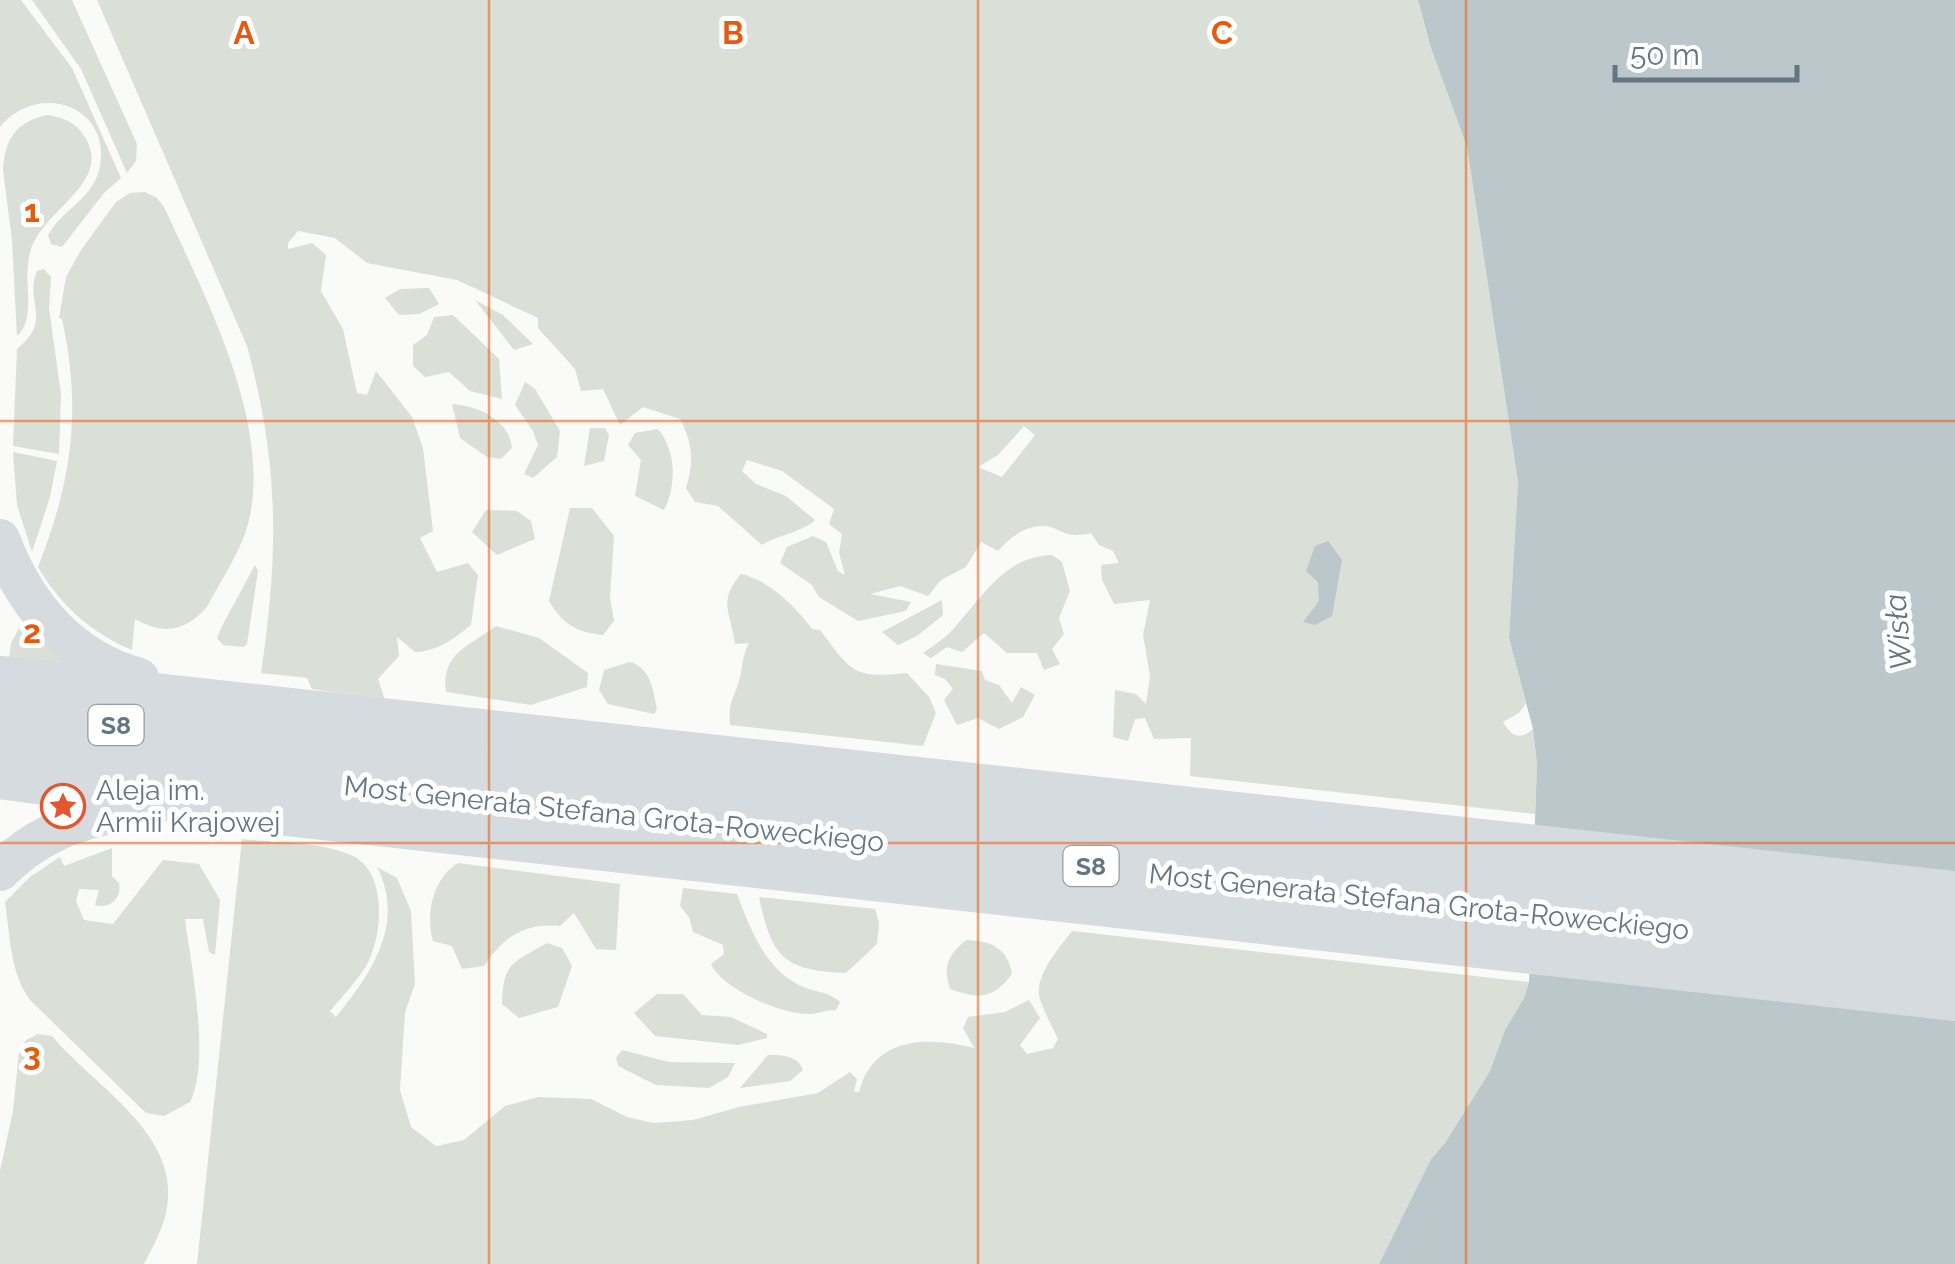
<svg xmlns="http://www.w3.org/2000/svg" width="1955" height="1264" font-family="Raleway,sans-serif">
	<rect width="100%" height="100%" fill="#fafaf8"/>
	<g fill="#dadfd7" fill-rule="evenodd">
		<path d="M0,0h21l51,68 49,110 -17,15 -42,54 -11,-3 -3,-9c15,-27 46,-36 52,-69 11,-61 -63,-85 -100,-39z"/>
		<polygon points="32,0 72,0 137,144 136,161 127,173 81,69"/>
		<path d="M97,0h1321l13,48 36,99 51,335 -9,156 17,65 -7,10 -16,9c8,14 17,19 30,7l4,35 -2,50 -345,-38 1,-38 -37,1 -9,-21 -10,1 -7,22 -15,-4 2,-47 21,4 10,10 4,-28 -7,-41 7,-35 -36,4 -12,-24 -1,-15 18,-2 -6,-12 -14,-6 -8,-12c-30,7 -29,-7 -49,-7 -18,0 -34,13 -44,25l-17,-9 -15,25 -25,13 -13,16 -28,-10 -30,8 41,8 -5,9 -48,10 -39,-24 -7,-12 -32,-22 7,-16 26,-11 13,6 12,29 7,4 -6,-22 3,-19 -13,-10 5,-15 -52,-38 -35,-11 -5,11 14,13 30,12 29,24c-12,12 -37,15 -53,25l-44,-39 -23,-4 -9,-14c8,-26 7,-44 -6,-69l-37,-12 -23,18 -17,-36 -22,2 -6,-22 -37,-41v-10l-81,-38 -90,-17 -32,-25 -37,-7 -10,12v6l24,-6 14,12 -5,36 22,38 14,64 10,2 9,-24 36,46 11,31 10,83 -13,7 17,34 31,-9 10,12 -7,50c-18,14 -32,26 -56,27l-18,-15 2,19 -21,23 7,21 -73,-11 -5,-11 -46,-5c18,-120 18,-210 -14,-327zM1024,426l11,9 -33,42 -24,-10 20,-12z"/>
		<path d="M48,115c17,3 29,8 38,24 25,44 -41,69 -55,110 -10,29 7,69 -14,87l-5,-96 -9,-70c2,-31 13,-49 45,-55z"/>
		<path d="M145,192l12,6 7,9c40,87 110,219 84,317 -8,29 -27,56 -41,83 -23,25 -43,28 -72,12l-3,31c-41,-17 -71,-44 -94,-83 34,-86 44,-157 24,-248l-3,-1 7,-41 15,-27 35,-48 14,-9z"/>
		<path d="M44,269l7,8 -2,31 12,86 -2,60 -46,-8 4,-97c37,-30 7,-46 20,-78z"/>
		<polygon points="429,288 439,304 419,314 399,315 385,298 400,289"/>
		<polygon points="475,300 503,315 533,344 514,350"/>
		<polygon points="453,315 499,359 502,399 470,391 449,372 425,377 413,366 413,345 427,335 434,317"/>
		<polygon points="525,382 535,389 560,431 557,457 533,478 524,474 538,445 533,431 515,405"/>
		<path d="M452,404c27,2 57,16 60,44l-11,11 -14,-2 -27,-19z"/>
		<polygon points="590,428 605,428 609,435 604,461 584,466"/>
		<path d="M658,429c18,21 19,57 6,81l-29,-14 6,-36 -13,-15 7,-12z"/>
		<polygon points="13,452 57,461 50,497 32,552 17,505"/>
		<path d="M570,508h22l22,28 -4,61 4,24 -11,14c-28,-3 -40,-11 -54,-34z"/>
		<polygon points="486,510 517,511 531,521 535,539 497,555 472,532"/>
		<path d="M1052,555l10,7 8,29 -11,27 5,16 -12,15 8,15 -16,6 -7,-17h-30l-23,-20 -22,19 -15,-5 -16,11 -8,-5c11,-8 23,-15 31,-25 30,-33 50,-71 98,-73z"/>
		<polygon points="255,565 258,571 247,644 244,647 223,645 217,638 221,628"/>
		<path d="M741,574c28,6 54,32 71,55l8,1c32,42 32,49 87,43l22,24 7,16 -13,33 -193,-21c-1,-23 1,-21 8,-41 5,-14 3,-26 11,-41l-14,1c-4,-31 -18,-42 6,-70z"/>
		<polygon points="942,600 943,615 917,636 898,645 882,632"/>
		<polygon points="23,621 73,667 9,659 11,643"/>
		<path d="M496,626l43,12 49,35 -1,14 -56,18 -85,-13c-5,-39 22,-45 50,-66z"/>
		<path d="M630,662c21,6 23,28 27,47l-3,5 -46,-10 -9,-14 5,-20z"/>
		<polygon points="936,664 982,671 985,680 999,685 1012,703 1021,687 1035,695 1023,717 999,729 978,718 957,725 944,700 953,689 945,679 935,675"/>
		<path d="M242,839c34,4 77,2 109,16 38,17 32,83 14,113 -10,15 -23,29 -35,43l6,6c35,-43 70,-93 41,-150l20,11 14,33 4,73 -10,28 -5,78 11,37 25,19 28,-6 41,-34 33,-9 53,2 36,18 27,6 39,-3 46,-13 79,-14 32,-21 7,7 -3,13h5c3,-8 5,-17 10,-23 23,-34 70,-30 105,-21l-11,-20 5,-11 37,-5 24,-12 11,18 -20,27 7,9 26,-6 5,-9c-6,-13 -13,-25 -17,-37 -10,-24 18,-53 31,-71l457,51 -5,16 -19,32 -15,41 -45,72 -14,16 -52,105h-1182z"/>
		<path d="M112,848v28l7,7c3,16 -9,26 -24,22l4,-15 -20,-1 -3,12 8,19 29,4 50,-64 36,4 21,36 -5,55 -6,-3 -6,-33h-18c6,46 26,142 5,183l-26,14 -18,-3 -115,-112c-21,-26 -21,-67 -26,-99l25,-25 30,-20 4,9z"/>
		<path d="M458,863l162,21 -4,66 -20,-1 -22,-36 -14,13c-37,-3 -56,11 -76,40l-22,3 -10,-23 -19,-5c-8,-26 0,-63 25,-78z"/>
		<path d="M683,888l54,6c13,34 27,72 60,90 14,8 32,7 43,18l-4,8c-9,0 -17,3 -25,4 -27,2 -89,-25 -100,-50l13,-10 -1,-9 -30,-13 -4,-15 -9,-11z"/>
		<path d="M759,897l116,12 4,14 -2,21 -31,29c-64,-3 -74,-16 -87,-76z"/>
		<path d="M966,940c26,1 41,8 46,34 -20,26 -33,25 -62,15 -7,-23 -3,-33 16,-49z"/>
		<path d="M547,943l15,5 10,18 -14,41 -39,11 -17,-14c1,-42 11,-41 45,-61z"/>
		<polygon points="657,994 683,994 702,1015 731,1017 767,1034 767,1038 738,1045 655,1036 634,1013"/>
		<path d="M38,1034l14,2c42,51 132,99 114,177 -4,18 -14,35 -22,51h-144v-93l13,-60 6,-59 7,-12z"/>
		<polygon points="622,1050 669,1062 735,1063 728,1077 709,1088 656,1085 618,1066 616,1058"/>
		<path d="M768,1055c14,0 29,0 35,15l-13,11 -50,7z"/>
	</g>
	<g fill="#bbc7cb">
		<polygon points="1418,0 1955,0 1955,1264 1379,1264 1431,1159 1445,1143 1490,1071 1505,1030 1524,998 1529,982 1537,764 1533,729 1509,638 1518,482 1467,147 1431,48"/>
		<polygon points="1328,541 1342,560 1332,616 1315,625 1303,622 1319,601 1318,582 1306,571 1315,546"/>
	</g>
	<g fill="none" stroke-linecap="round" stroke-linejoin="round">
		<g stroke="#d6dbdf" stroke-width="40">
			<path d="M0,539c25,66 69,119 139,139"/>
			<polyline points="0,676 1955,891"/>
			<polyline points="0,712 1955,928"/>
			<polyline points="0,748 663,818 1955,963"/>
			<polyline points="0,779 224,809 1955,1001"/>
			<path d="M0,871c39,-39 90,-59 145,-60"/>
		</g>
	</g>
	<path fill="none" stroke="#e8590c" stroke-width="2.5" stroke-opacity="0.55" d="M489,0v1264M978,0v1264M1466,0v1264M0,421h1955M0,843h1955"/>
	<defs>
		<symbol id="sight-ring" viewBox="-11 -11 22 22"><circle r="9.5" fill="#fff" stroke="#e4572e" stroke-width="1.5"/><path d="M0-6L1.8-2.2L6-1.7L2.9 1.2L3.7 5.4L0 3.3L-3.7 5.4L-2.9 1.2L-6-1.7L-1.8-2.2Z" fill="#e4572e"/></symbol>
	</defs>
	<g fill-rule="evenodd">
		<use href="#sight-ring" x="38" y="781" width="50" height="50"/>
	</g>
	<g text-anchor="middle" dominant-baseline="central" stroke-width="10" stroke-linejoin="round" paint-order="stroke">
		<g fill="#fff" stroke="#939fa8" stroke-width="2.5">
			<rect x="88.5" y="705" width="55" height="40" rx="8"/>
			<rect x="1063.5" y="846" width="55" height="40" rx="8"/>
		</g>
		<g font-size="25" font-weight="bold" fill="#657683">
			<text x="116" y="725">S8</text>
			<text x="1091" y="866">S8</text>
		</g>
		<g font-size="28" fill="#657683" stroke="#fff" text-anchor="start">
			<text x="96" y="790">Aleja im.<tspan x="96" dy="32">Armii Krajowej</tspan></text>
		</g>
		<g font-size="28" fill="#657683" stroke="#fff">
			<text transform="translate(614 814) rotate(6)">Most Generała Stefana Grota-Roweckiego</text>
			<text transform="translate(1419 902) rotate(6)">Most Generała Stefana Grota-Roweckiego</text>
		</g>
		<g font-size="30" font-style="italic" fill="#60757c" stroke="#fff">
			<text transform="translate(1898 632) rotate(-95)">Wisła</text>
		</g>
	</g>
	<g font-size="32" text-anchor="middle" font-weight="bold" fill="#e8590c" stroke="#fff" stroke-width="10" stroke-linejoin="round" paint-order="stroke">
		<text x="244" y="44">A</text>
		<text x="733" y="44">B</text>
		<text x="1222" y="44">C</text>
		<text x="32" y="222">1</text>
		<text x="32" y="643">2</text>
		<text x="32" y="1065">3</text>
	</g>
	<path d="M1615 65v15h182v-15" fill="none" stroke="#657683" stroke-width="5"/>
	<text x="1630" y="65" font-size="30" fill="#657683" stroke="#ffffff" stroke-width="8" paint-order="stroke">50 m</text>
</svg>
